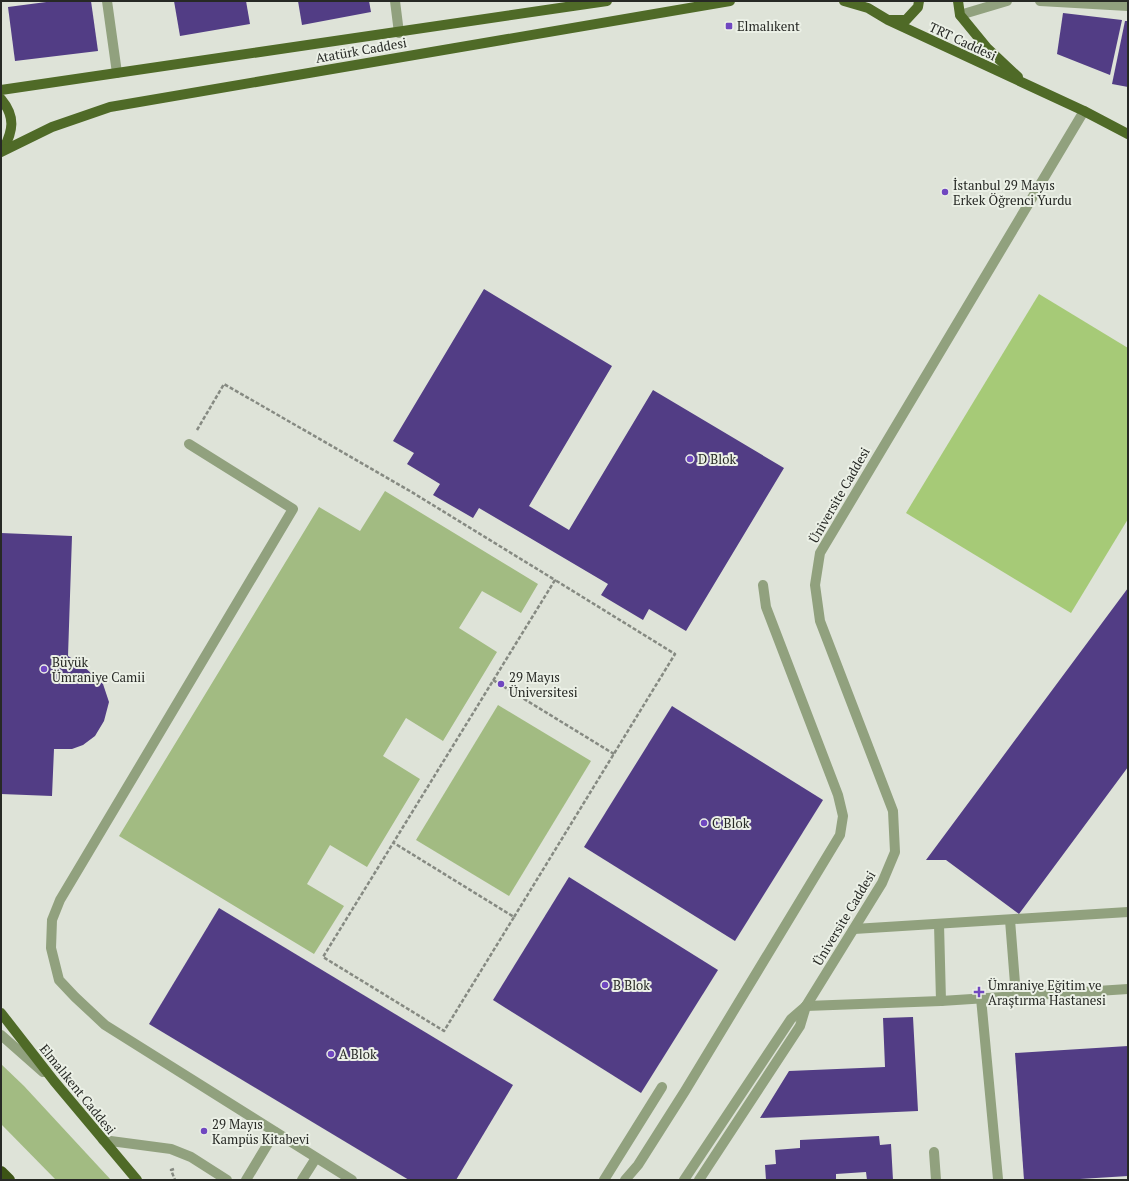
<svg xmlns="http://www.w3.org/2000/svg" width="1129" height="1181" font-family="'PT Serif',serif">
	<rect width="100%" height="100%" fill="#dee3d8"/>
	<g fill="#a2bb82">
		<polygon points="385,491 538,584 521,613 482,591 459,628 497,652 443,741 406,718 383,756 420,779 367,867 330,845 307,884 344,906 314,954 119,836 319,507 360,531"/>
		<polygon points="498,705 591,761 509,896 416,840"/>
		<polygon points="1,1064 24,1086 111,1180 56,1180 1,1124"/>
	</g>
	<polygon fill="#a6ca77" points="1039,294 1128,348 1128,519 1071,613 906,513"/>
	<g fill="#523d85">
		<polygon points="54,1 91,1 98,51 15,61 8,7"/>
		<polygon points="174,1 246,1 250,24 180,36"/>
		<polygon points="298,1 369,1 371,12 302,25"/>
		<polygon points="1063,13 1122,20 1110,75 1057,54"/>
		<polygon points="1125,21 1128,21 1128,87 1112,84"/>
		<polygon points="484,289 612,366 529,506 569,530 653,390 784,468 686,631 649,609 643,620 601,595 608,584 479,508 473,518 433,495 440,484 407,464 414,453 393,441"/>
		<polygon points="1,533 72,536 68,656 81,664 103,684 109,702 104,721 95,736 83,745 72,749 54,749 52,796 1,794"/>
		<polygon points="1128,588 1128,767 1019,914 946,860 926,860"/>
		<polygon points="672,706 823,800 735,941 584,847"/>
		<polygon points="569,877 718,970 641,1093 493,1000"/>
		<polygon points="219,908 513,1085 456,1180 409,1180 149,1024"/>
		<polygon points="913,1017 918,1111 760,1118 789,1071 885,1067 883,1018"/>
		<polygon points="1128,1046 1128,1176 1064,1180 1024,1180 1015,1053"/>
		<polygon points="879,1136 880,1145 891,1144 893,1180 867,1180 866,1172 836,1174 836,1180 766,1180 765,1165 776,1164 775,1150 800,1148 800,1140"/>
	</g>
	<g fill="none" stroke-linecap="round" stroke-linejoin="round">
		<g stroke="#868a82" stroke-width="2.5" stroke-dasharray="4 2" stroke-linecap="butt">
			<polyline points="197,430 224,384 410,491 555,580 323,957 444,1031 514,917 394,843"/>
			<polyline points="493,680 614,754"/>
			<polyline points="514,917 675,654 555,580"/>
			<polyline points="174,1169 171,1170 175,1180"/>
		</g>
		<g stroke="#91a17e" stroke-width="10">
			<polyline points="107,1 117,73"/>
			<polyline points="395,1 399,33"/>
			<polyline points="1040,1 1128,6"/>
			<polyline points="960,15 1007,1"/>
			<polyline points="189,444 293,509 60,900 52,920 51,948 59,980 75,997 105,1025 352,1180"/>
			<polyline points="1010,920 1016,996"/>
			<polyline points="939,924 941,1001"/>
			<polyline points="854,929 1128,912"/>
			<polyline points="981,998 998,1179"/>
			<polyline points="806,1006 941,1001 1128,989"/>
			<polyline points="1,1035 43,1072"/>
			<polyline points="103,1140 171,1149 191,1157 227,1180"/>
			<polyline points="934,1152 936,1180"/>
			<polyline points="246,1180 275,1132"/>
			<polyline points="302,1180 316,1158"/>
			<polyline points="604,1180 662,1087"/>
			<polyline points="625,1180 638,1165 685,1091 840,835 843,816 838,795 766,607 763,585"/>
			<polyline points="684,1180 791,1019 806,1006"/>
			<polyline points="699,1180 800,1026 806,1006 882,883 895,852 893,811 820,621 815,585 820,553 1084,111"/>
		</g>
		<g stroke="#4f6a27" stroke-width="10">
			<polyline points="844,1 868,8 888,20 1084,111 1128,134"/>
			<polyline points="958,1 960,15 987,48 1018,77"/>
			<polyline points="890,20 906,20 918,7 919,1"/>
			<polyline points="1,90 607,1"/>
			<path d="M1,99c15,18 12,32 2,51"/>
			<polyline points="1,152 52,127 110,107 730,1"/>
			<polyline points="1,1013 54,1081 137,1180"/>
		</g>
		<polyline stroke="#3c5415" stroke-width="12" points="1,1172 9,1180"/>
	</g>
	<g fill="#7047c0" stroke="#ebf0e6" stroke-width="1.5">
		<rect x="725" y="22" width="8" height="8" rx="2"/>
		<circle cx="945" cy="192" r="4"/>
		<circle cx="690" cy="459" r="4"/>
		<circle cx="44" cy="669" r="4"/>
		<circle cx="501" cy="684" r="4"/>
		<circle cx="704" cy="823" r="4"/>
		<circle cx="605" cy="985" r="4"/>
		<path d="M977 986h4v4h4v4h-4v4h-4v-4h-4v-4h4z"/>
		<circle cx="331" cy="1054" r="4"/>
		<circle cx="204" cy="1131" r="4"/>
	</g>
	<g text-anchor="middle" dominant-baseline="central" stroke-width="4" stroke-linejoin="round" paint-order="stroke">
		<g font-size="13" fill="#272925" stroke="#ebf0e6" text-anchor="start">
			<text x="737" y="26">Elmalıkent</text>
			<text x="953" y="185">İstanbul 29 Mayıs<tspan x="953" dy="15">Erkek Öğrenci Yurdu</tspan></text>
			<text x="698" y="459">D Blok</text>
			<text x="52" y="662">Büyük<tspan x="52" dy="15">Ümraniye Camii</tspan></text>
			<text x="509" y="677">29 Mayıs<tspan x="509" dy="15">Üniversitesi</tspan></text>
			<text x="712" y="823">C Blok</text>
			<text x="613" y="985">B Blok</text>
			<text x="988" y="985">Ümraniye Eğitim ve<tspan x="988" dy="15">Araştırma Hastanesi</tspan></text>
			<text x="339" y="1054">A Blok</text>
			<text x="212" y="1124">29 Mayıs<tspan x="212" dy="15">Kampüs Kitabevi</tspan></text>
		</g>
		<g font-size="13" fill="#272925" stroke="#ebf0e6">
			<text transform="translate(963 41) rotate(25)">TRT Caddesi</text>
			<text transform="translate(361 50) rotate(-10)">Atatürk Caddesi</text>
			<text transform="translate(839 495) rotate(-60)">Üniversite Caddesi</text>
			<text transform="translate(844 918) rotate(-59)">Üniversite Caddesi</text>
			<text transform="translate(78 1089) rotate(51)">Elmalıkent Caddesi</text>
		</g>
	</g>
	<rect width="1129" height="1181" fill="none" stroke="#272925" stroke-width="4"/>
</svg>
